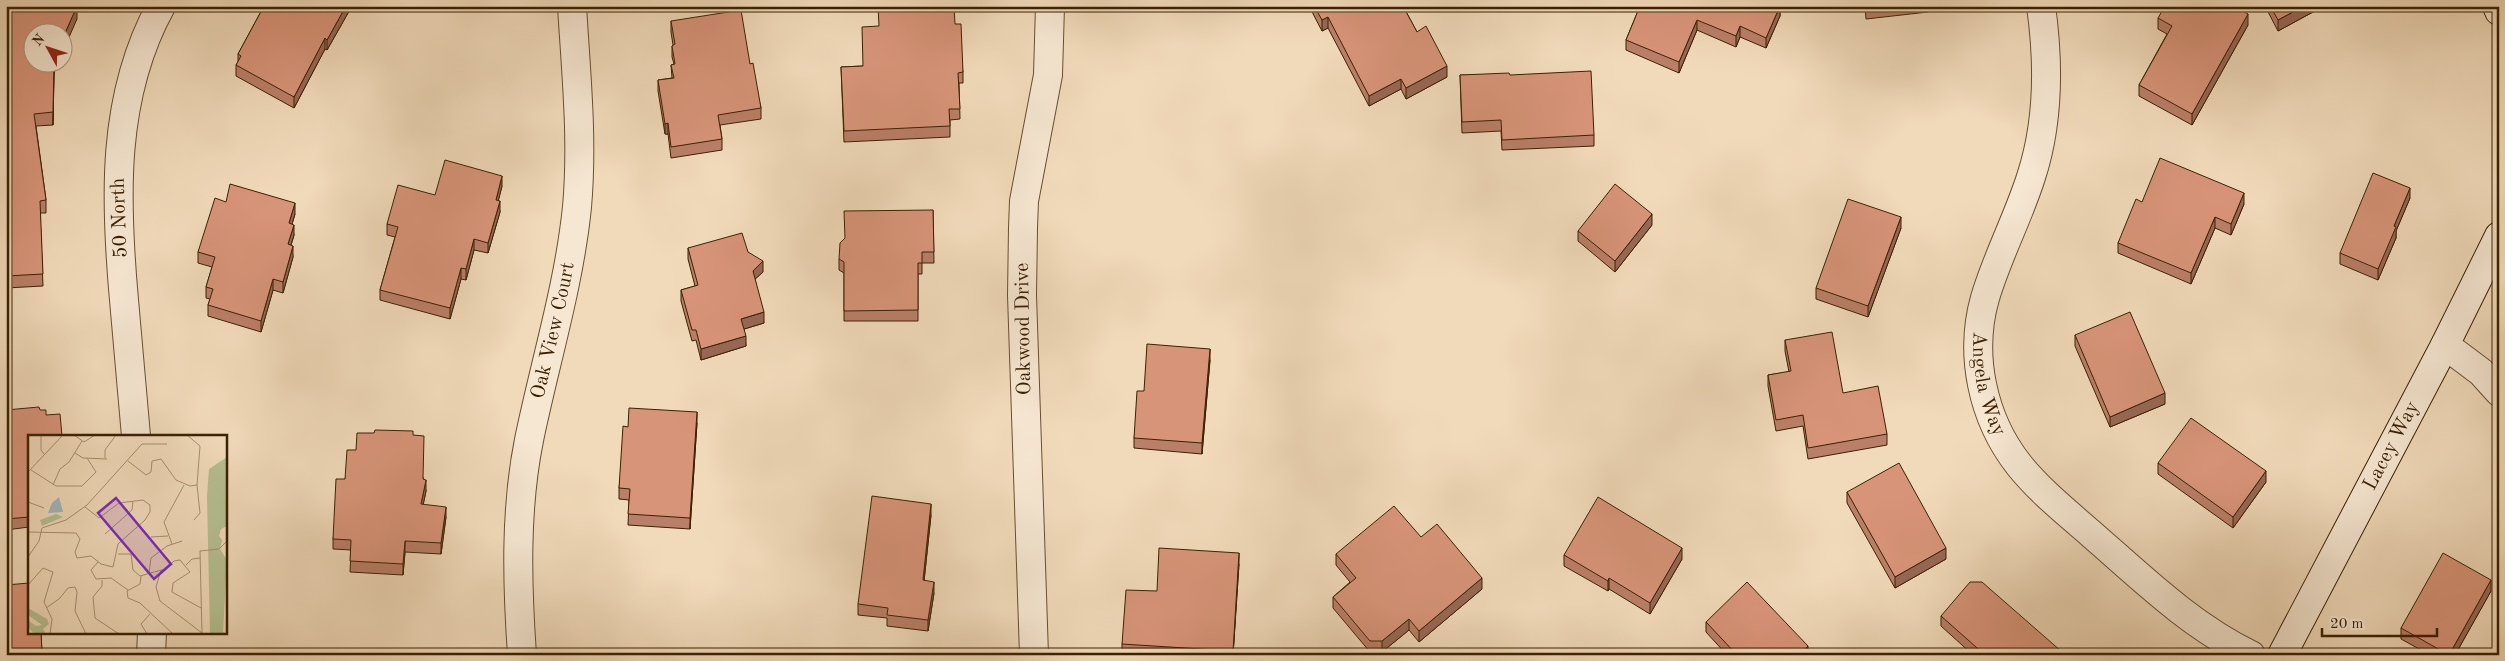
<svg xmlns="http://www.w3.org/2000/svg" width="2505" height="661" font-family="'Old Standard TT',serif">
	<rect width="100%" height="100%" fill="#f1daba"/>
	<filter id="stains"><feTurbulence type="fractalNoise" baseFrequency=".004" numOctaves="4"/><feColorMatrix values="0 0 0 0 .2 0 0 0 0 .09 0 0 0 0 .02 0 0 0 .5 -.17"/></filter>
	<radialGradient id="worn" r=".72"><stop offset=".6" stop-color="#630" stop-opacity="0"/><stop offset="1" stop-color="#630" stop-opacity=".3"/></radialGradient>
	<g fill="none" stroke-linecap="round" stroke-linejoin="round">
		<defs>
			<g id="street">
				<path id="s1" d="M2041,6c8,57 8,116 -10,171 -13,41 -34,80 -46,121 -16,56 -3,120 34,167 20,25 46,46 70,67 52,45 100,93 162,123"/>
				<polyline points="2445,345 2481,372 2499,392"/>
				<path d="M136,436c-4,-45 -8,-91 -12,-136 -9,-100 -13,-203 37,-294"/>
				<polyline points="151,655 152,632"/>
				<path id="s2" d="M522,655c-5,-72 -7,-145 7,-215 16,-78 40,-154 48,-233 6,-67 -1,-134 -5,-201"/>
				<polyline points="1034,655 1022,295 1023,228 1024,201 1048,75 1050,6"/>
			</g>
			<g id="secondary">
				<polyline points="2497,6 2499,11"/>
				<path id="s3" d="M2282,655l163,-310 54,-109"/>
			</g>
		</defs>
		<use href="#street" stroke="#684f30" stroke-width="30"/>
		<use href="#secondary" stroke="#3a2102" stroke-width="30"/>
		<use href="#street" stroke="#f6e7d2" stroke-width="28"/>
		<use href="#secondary" stroke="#f6e7d2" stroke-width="28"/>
	</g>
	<g fill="#ba7f68" stroke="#3a2102">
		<polygon points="6,6 77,19 32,62 58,62 54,73 53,125 36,126 46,200 46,213 40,213 43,286 6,288 6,161 10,161 6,109"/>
		<polygon points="264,6 352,6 327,50 325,49 294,108 236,76 236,65 238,62 238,54"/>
		<polygon points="1309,6 1403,6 1417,32 1447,77 1406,99 1401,89 1369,106 1328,28 1322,31"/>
		<polygon points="1640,6 1780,6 1780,16 1766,48 1740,37 1736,47 1697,30 1679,73 1626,50 1626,40"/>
		<polygon points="1865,6 1928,6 1928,12 1866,19"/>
		<polygon points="2265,6 2324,6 2278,31"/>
		<polygon points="2158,18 2248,25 2192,125 2139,96 2139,85 2167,34 2158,29"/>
		<polygon points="671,21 750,64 761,108 761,119 720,125 722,139 722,150 671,158 668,134 665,134 658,91 658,80 672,78 671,65 674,64 672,57 672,46 673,45 671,32"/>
		<polygon points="955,24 963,72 963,83 959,83 960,119 950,120 950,137 844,142 841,67 863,66"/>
		<polygon points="1460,75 1510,75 1594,135 1594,146 1502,150 1501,131 1462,133"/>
		<polygon points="502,186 498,201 500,212 488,253 474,250 466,280 461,279 450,319 380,300 380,290 395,237 387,235 387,224 435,195"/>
		<polygon points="2410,198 2396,231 2396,238 2378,280 2340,264 2340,253"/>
		<polygon points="226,202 295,214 292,224 294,235 291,245 293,257 283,293 273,290 261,332 208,316 208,305 210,299 206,298 206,287 212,267 198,263 198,252"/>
		<polygon points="2142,202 2244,204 2231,235 2215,228 2191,284 2118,253 2118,243"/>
		<polygon points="933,210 934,263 922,263 922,274 918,274 918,321 844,321 844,273 839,270 839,259"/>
		<polygon points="1652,225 1615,272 1578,241 1578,231"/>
		<polygon points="1901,228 1868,317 1816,299 1816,288"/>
		<polygon points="688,248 748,252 763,272 755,279 764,323 744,329 746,346 701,360 696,340 692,341 681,301 681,290 695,286 688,259"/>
		<polygon points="2075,335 2165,404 2110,427 2075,346"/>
		<polygon points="1785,340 1843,393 1887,434 1887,445 1808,459 1803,426 1776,431 1768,386 1768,375 1789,372 1785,351"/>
		<polygon points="1210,360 1202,454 1134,448 1134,438 1144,391"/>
		<polygon points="6,410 29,436 29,527 6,530"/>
		<polygon points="697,423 690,529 628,525 629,500 619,499 619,488 628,427"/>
		<polygon points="413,435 426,491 423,505 446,517 441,554 405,552 403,575 350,572 351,550 333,549 333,539 345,479 356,450"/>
		<polygon points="2158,463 2266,482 2233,528 2158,474"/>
		<polygon points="1847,492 1946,559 1895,588 1847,503"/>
		<polygon points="931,515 924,581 934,593 928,631 887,626 887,618 858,615 858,604"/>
		<polygon points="1421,537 1482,589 1419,642 1409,630 1382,652 1370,652 1333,608 1333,597 1350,582 1336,565 1336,554"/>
		<polygon points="1564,555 1682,559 1650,614 1609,589 1608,591 1564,566"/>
		<polygon points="1239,564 1233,655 1122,655 1122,644 1157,591"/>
		<polygon points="2491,591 2455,655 2430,655 2401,639 2401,628"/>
		<polygon points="1941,616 2061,655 1973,655 1941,626"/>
		<polygon points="1706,622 1808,655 1727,655 1706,632"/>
		<polygon points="41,632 42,655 6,655"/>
	</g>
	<g fill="#976855" stroke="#3a2102">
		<polygon points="77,6 77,19 62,53 62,40"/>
		<polygon points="346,6 352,6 327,50 327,40"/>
		<polygon points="1780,6 1780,16 1766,48 1766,38"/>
		<polygon points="2304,6 2324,6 2278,31 2278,20"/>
		<polygon points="2248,14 2248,25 2192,125 2192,114"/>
		<polygon points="1328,17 1328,28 1322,31 1322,20"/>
		<polygon points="1697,20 1697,30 1679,73 1679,62"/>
		<polygon points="1740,26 1740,37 1736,47 1736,36"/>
		<polygon points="325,38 325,49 294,108 294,97"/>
		<polygon points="54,62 58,62 54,73 53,125"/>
		<polygon points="1447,66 1447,77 1406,99 1406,88"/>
		<polygon points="1401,79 1401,89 1369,106 1369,96"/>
		<polygon points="668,123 668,134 665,134 665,124"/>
		<polygon points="502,176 502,186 496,210 496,200"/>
		<polygon points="2410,188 2410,198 2396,231 2396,238 2378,280 2378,269 2394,226"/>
		<polygon points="2244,193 2244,204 2231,235 2231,224"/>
		<polygon points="500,201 500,212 488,253 488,243"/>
		<polygon points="295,203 295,214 289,234 289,223"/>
		<polygon points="1652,214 1652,225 1615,272 1615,261"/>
		<polygon points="1901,217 1901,228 1868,317 1868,306"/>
		<polygon points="2215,217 2215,228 2191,284 2191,273"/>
		<polygon points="294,225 294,235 288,255 288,244"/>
		<polygon points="474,239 474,250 466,280 466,269"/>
		<polygon points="293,246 293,257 283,293 283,282"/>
		<polygon points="763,261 763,272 753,281 753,271"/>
		<polygon points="461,268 461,279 450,319 450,308"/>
		<polygon points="273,279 273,290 261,332 261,321"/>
		<polygon points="764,312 764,323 741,330 741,319"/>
		<polygon points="746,336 746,346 701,360 701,349"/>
		<polygon points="1210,349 1210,360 1202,454 1202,443"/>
		<polygon points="2165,393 2165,404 2110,427 2110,417"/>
		<polygon points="697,412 697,423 690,529 690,518"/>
		<polygon points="2266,471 2266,482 2233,528 2233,517"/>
		<polygon points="426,480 426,491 421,515 421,504"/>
		<polygon points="931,504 931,515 923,591 923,580"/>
		<polygon points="446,507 446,517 441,554 441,543"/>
		<polygon points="405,541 405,552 403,575 403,564"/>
		<polygon points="1682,548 1682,559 1650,614 1650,603"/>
		<polygon points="1946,548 1946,559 1895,588 1895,577"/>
		<polygon points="1239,553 1239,564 1233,655"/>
		<polygon points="1482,578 1482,589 1419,642 1419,631"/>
		<polygon points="1609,578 1609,589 1608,591 1608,581"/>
		<polygon points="2491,580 2491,591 2455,655 2449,655"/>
		<polygon points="934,582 934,593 928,631 928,620"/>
		<polygon points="1409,619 1409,630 1382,652 1382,641"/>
		<polygon points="1808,646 1808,655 1799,655"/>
	</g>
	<g fill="#d89479" stroke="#3a2102">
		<polygon points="6,6 77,6 62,40 62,32 32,32 32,62 54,62 53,112 34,114 46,200 40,201 43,274 6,276 6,161 11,161 6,97"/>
		<polygon points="264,6 346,6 327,40 325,38 294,97 236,65 241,56 238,54"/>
		<polygon points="878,6 954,6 955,24 961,24 963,72 958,73 960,109 949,109 950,126 844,131 841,67 863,66 862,27 879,26"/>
		<polygon points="1314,6 1403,6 1417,32 1426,26 1447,66 1406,88 1401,79 1369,96 1328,17 1322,20"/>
		<polygon points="1640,6 1780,6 1766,38 1740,26 1736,36 1697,20 1679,62 1626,40"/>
		<polygon points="1866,6 1883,6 1866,8"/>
		<polygon points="2165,6 2234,6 2248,14 2192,114 2139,85 2172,26 2158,18"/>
		<polygon points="2270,6 2304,6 2278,20"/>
		<polygon points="741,10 750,64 753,63 761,108 718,115 722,139 671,147 668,123 665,124 658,80 674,78 671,65 675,64 672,46 675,44 671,21"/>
		<polygon points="1591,71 1594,135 1502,140 1501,120 1462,122 1460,75 1509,73 1510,75"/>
		<polygon points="2160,158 2244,193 2231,224 2215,217 2191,273 2118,243 2136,199 2142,202"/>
		<polygon points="445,160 502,176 496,200 500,201 488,243 474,239 466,269 461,268 450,308 380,290 398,227 387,224 398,185 435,195"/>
		<polygon points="2373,173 2410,188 2394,226 2396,227 2378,269 2340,253"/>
		<polygon points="230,184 295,203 289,223 294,225 288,244 293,246 283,282 273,279 261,321 208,305 213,289 206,287 215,257 198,252 215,198 226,202"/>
		<polygon points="1615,184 1652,214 1615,261 1578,231"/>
		<polygon points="1848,199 1901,217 1868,306 1816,288"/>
		<polygon points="933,210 934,252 922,252 922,263 918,263 918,310 844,311 844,262 839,259 840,243 845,238 844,211"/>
		<polygon points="742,233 748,252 763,261 753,271 764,312 741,319 746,336 701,349 696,330 692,330 681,290 698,285 688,248"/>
		<polygon points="2130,312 2165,393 2110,417 2075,335"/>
		<polygon points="1832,332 1843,393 1878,386 1887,434 1808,448 1803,415 1776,420 1768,375 1791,371 1785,340"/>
		<polygon points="1147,344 1210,349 1202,443 1134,438 1137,391 1144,391"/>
		<polygon points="39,407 40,410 46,410 46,415 60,414 62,436 29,436 29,517 6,519 6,410"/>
		<polygon points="629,408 697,412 690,518 628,514 630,489 619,488 623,426 628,427"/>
		<polygon points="2191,418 2266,471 2233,517 2158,463"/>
		<polygon points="375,430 413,431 413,435 424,436 423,479 426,480 421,504 446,507 441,543 405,541 403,564 350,561 351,540 333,539 336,479 345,479 347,450 356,450 357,433 374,433"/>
		<polygon points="1899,463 1946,548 1895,577 1847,492"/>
		<polygon points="872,496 931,504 923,580 934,582 928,620 887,615 888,608 858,604"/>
		<polygon points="1598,497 1682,548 1650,603 1609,578 1608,581 1564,555"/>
		<polygon points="1394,506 1421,537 1437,524 1482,578 1419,631 1409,619 1382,641 1370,641 1333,597 1356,578 1336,554"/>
		<polygon points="1159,548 1239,553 1233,651 1122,644 1126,590 1157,591"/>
		<polygon points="2443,553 2491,580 2449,655 2401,628"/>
		<polygon points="1747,582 1808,646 1799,655 1737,655 1706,622"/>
		<polygon points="1970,582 1982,582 2061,651 2058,655 1985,655 1941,616"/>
		<polygon points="29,583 29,632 41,632 42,652 35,653 35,655 6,655 6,585"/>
	</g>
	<g text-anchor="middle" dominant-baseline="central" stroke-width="4.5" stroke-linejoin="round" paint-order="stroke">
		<g font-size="20" fill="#3a2102" stroke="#f6e7d2">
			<text transform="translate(120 218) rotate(-92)">50 North</text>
			<text transform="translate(1024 329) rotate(-91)">Oakwood Drive</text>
			<text stroke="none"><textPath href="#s2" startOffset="328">Oak View Court</textPath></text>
			<text stroke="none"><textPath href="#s1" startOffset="390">Angela Way</textPath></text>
			<text stroke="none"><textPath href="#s3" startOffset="236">Lacey Way</textPath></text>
		</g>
	</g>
	<g transform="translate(28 435)">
		<rect width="199" height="199" fill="#f1daba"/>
		<path d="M199,22v69l-6,3 -2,7 3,4 -2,9 7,11 -4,72 4,2h-17l-3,-138 2,-27zM28,79l7,3 -21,9 -2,-6zM0,173l19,11 2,5 -6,5 3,5h-12l-5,-6 -1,-8 8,6 6,-1 -14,-10z" fill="#b6c092"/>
		<path d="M31,62l4,15 -15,1 4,-10z" fill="#9fb8bb"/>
		<path fill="none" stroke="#a89070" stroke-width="1" d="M13,0v15l3,4M46,0l10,7 11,-7M159,0l13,11 -3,39M47,18l8,5 24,1M77,23v-8l11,-15M100,26l18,14 5,-3 1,-11 9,-2 15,21 14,6 7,-1M3,35l25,16h26l14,-14 -9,-14M0,37l35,-37M25,50l7,-16 9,-7 13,-21M0,67l16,6M166,85l6,-7 -3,-28M0,97l48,1 4,6 -5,13 2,6 14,-2 10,8 12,3 5,-23 27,-24 5,-8v-7l-7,-5 -24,3 -20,15 -14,-11M77,99l27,-24 1,-9M123,102l17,-1M144,109l-8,-22 20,-37M90,119h13l2,16 7,6 25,-7 9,-8 6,-1 10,12 -17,11 -1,9 29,16M0,122l11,-16 3,-13 24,-8 21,-15 55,-61h25M70,127l-7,8 5,9 15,-1 17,12M158,130l6,-6 8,-1M133,135l-5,17 4,14 42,32M121,138l2,-15 16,-12 15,-5M113,141l-1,8 -13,7 1,7 12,5 33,31M74,145v6l-9,11 2,21 24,16M0,150l15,-17 10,4 -9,30 8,17 -2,15M18,173l13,-9 9,-11 7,-1 2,5 -2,19 11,23M119,199l-6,-10 9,-10M174,199l-2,-83 19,-2 8,-8"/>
		<path fill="#7b2cbf" fill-opacity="0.15" stroke="#7b2cbf" stroke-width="2.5" d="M88,63l55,66 -17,15 -56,-66z"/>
		<rect width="199" height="199" fill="none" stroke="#3a2102" stroke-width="2.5"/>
	</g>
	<rect width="2505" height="661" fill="none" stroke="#f1daba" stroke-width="25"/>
	<rect x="8" y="8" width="2490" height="646" fill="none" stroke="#3a2102" stroke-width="2.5"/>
	<rect x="12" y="12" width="2480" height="636" fill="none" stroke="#3a2102"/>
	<g transform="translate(48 48) rotate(310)"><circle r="24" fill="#f6e7d2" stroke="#ab987f"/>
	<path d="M0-4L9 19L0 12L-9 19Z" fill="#8f2418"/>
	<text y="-8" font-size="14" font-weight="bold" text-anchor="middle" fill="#3a2102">N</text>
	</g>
	<path d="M2322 628v8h115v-8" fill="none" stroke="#3a2102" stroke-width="2.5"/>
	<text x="2330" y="628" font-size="15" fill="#3a2102" stroke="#f6e7d2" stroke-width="4" paint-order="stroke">20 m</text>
	<rect width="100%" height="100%" filter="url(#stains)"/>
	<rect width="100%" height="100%" fill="url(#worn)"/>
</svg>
